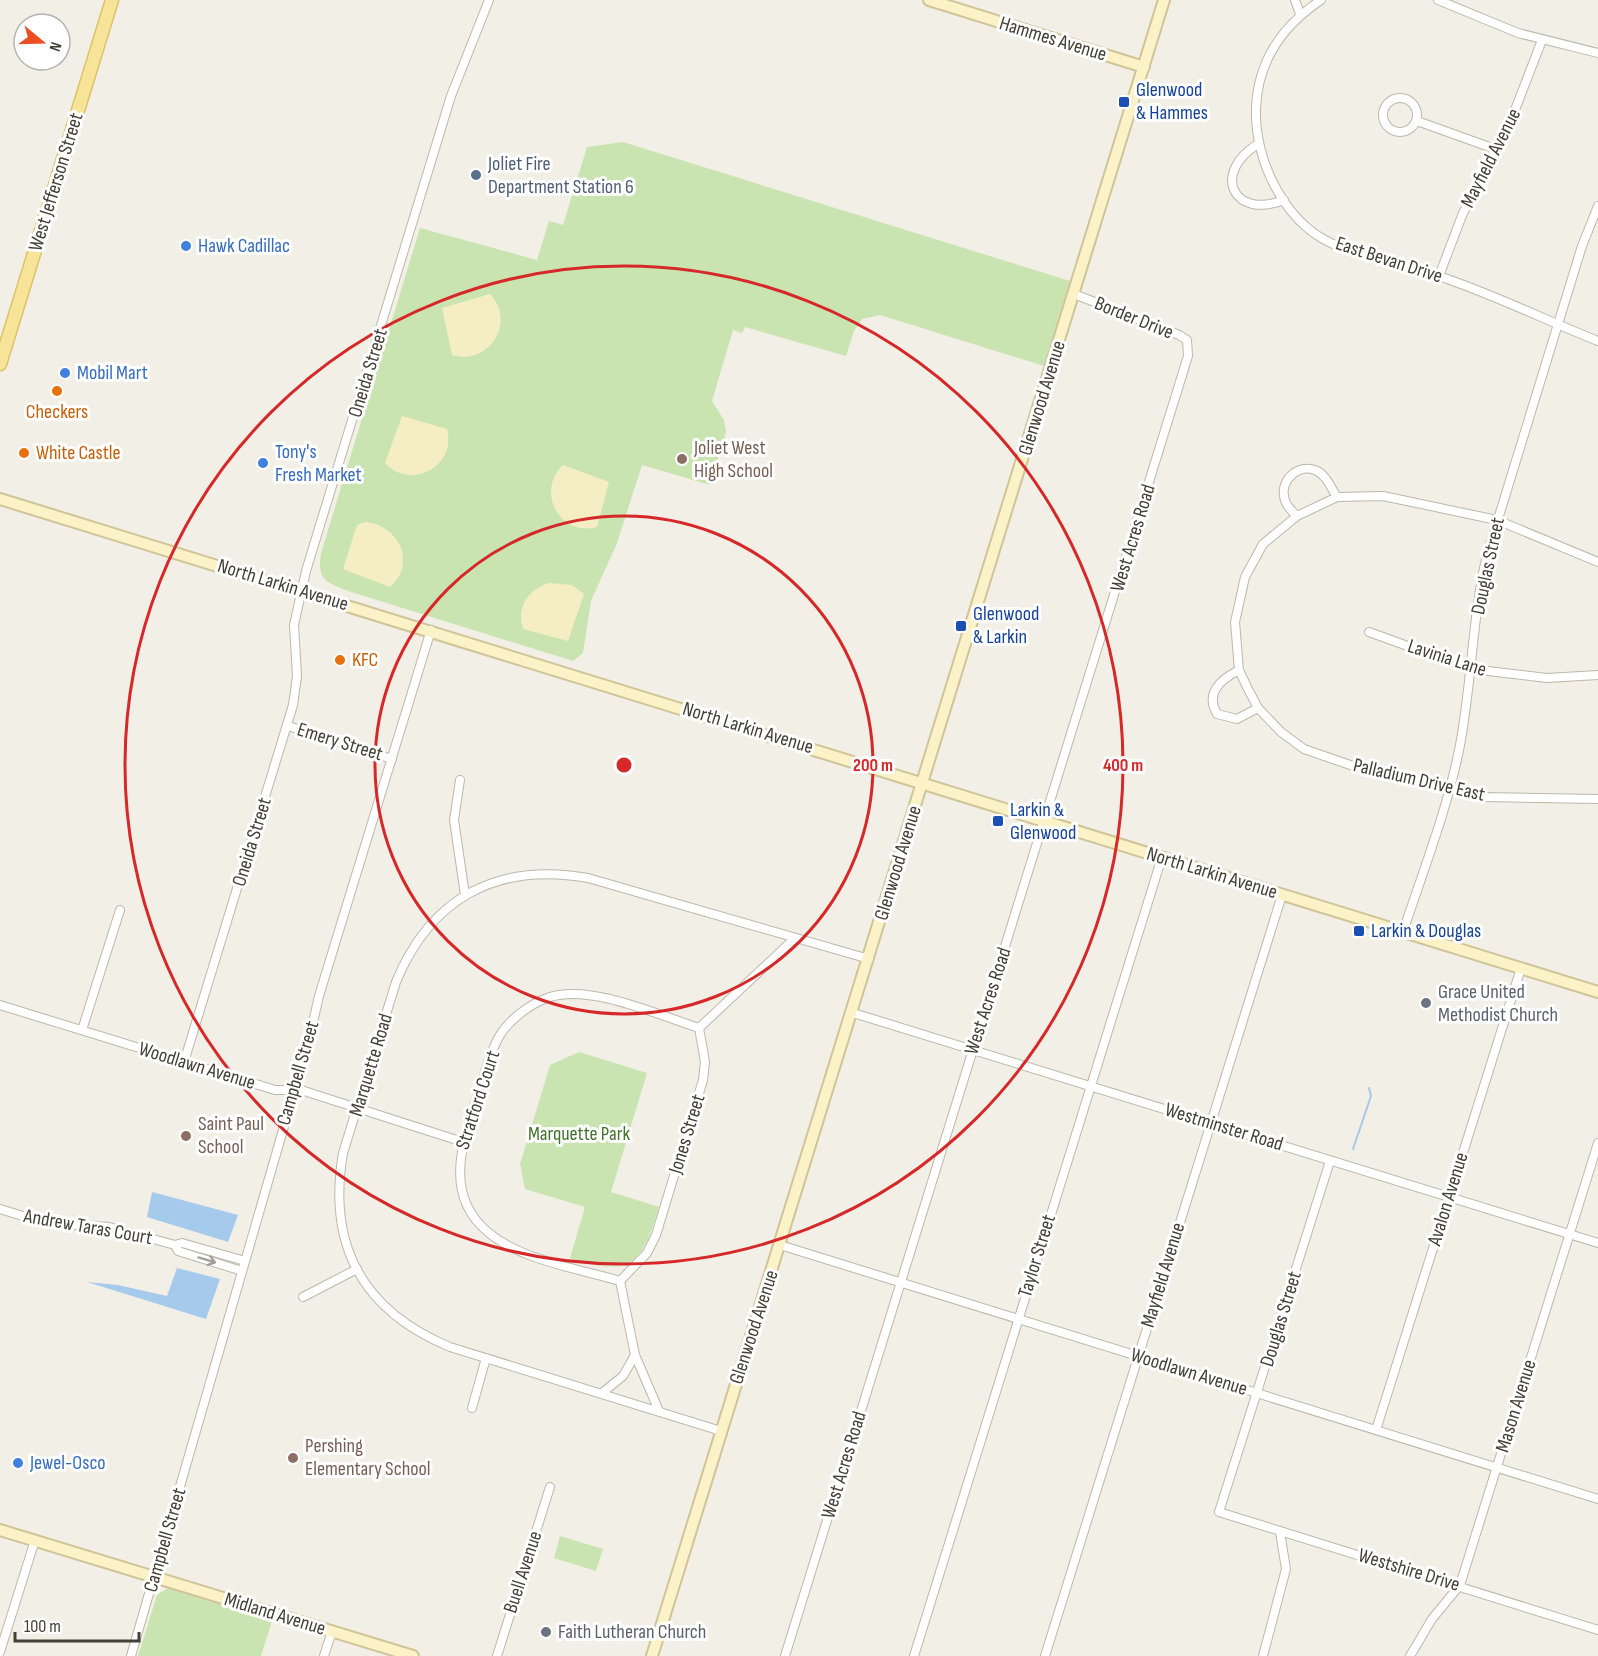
<svg xmlns="http://www.w3.org/2000/svg" width="1598" height="1656" font-family="'Sofia Sans Condensed',sans-serif">
	<rect width="100%" height="100%" fill="#f2efe6"/>
	<g fill="#cae4b1">
		<path d="M623,142l447,139 -26,85 -164,-51 -18,4 -8,12 -8,25 -101,-29 -3,6 -9,-3 -21,71 12,19 2,12 -16,53 -68,-20 -25,78 -26,58 -8,52 -10,8 -225,-70c-23,-9 -31,-11 -27,-38l99,-325 117,32 12,-39 14,4 24,-78z"/>
		<path d="M579,1052l68,21 -36,119 48,15c-17,57 -28,71 -89,51l15,-51 -60,-18 -5,-25 30,-99z"/>
		<polygon points="560,1536 603,1549 596,1571 554,1558"/>
		<polygon points="168,1588 272,1621 261,1656 138,1656 157,1595"/>
	</g>
	<g fill="#f5eec4">
		<path d="M490,294c27,28 -1,72 -38,61l-10,-47z"/>
		<path d="M402,416l45,13c10,37 -36,62 -62,34z"/>
		<path d="M563,465l46,17 -12,45c-37,10 -62,-35 -34,-62z"/>
		<path d="M366,522c33,4 51,41 24,65l-47,-18 14,-44z"/>
		<path d="M549,583l23,2 12,9 -16,47 -45,-12c-7,-22 5,-39 26,-46z"/>
	</g>
	<g fill="#a6caec">
		<polygon points="152,1192 238,1215 228,1242 147,1217"/>
		<polygon points="177,1268 220,1279 206,1319 87,1282 118,1285 167,1296"/>
	</g>
	<g fill="none" stroke-linecap="round" stroke-linejoin="round">
		<polyline stroke="#a6caec" stroke-width="2" points="1353,1149 1371,1096 1369,1088"/>
		<defs>
			<g id="street">
				<polyline points="1295,0 1300,14"/>
				<path d="M1321,0c-39,26 -63,60 -65,108 -2,54 31,121 85,139 36,13 74,20 109,33 51,18 98,41 148,61"/>
				<polyline points="1438,0 1518,33 1598,53"/>
				<circle cx="1400" cy="115" r="17"/>
				<polyline points="1417,121 1495,149"/>
				<path d="M1258,144c-47,29 -25,76 26,56"/>
				<polyline points="1439,276 1463,213 1510,123 1542,40"/>
				<path d="M1297,516c-6,-6 -12,-11 -13,-20 -3,-17 15,-32 31,-26 11,4 16,18 22,27"/>
				<polyline points="1598,562 1497,520 1383,496 1337,497 1297,516 1263,544 1245,577 1235,622 1239,670 1247,687 1258,708 1281,732 1304,749 1356,767 1484,797 1598,799"/>
				<polyline points="1369,632 1471,669 1547,678 1598,675"/>
				<path d="M1239,670c-19,10 -34,23 -22,44l20,5 21,-11"/>
				<polyline points="288,726 392,759"/>
				<polyline points="460,780 454,820 465,895"/>
				<path d="M1403,932c20,-61 45,-124 57,-187 12,-63 12,-128 27,-190l95,-309 16,-40"/>
				<polyline points="0,1005 275,1090 301,1090 463,1142"/>
				<polyline points="850,1012 1598,1243"/>
				<polyline points="699,1028 794,939"/>
				<polyline points="82,1030 120,910"/>
				<polyline points="184,1062 293,705 297,676 294,625 306,571 451,96 489,0"/>
				<polyline points="1330,1161 1219,1512 1598,1630"/>
				<polyline points="0,1209 46,1223 109,1227 175,1245 182,1243 245,1261"/>
				<polyline points="175,1245 178,1251 242,1271"/>
				<polyline points="780,1245 1598,1499"/>
				<path d="M620,1281c-40,-12 -99,-21 -131,-48 -48,-39 -25,-94 -10,-142 6,-19 11,-39 21,-56 10,-16 31,-32 50,-38 41,-13 108,18 149,31"/>
				<polyline points="620,1281 647,1253 656,1235 703,1080 705,1062 699,1028"/>
				<polyline points="620,1281 635,1355 659,1411"/>
				<polyline points="303,1297 357,1269"/>
				<polyline points="602,1393 623,1376 635,1355"/>
				<polyline points="472,1408 486,1358"/>
				<polyline points="1376,1430 1521,968"/>
				<path d="M721,1431l-271,-84c-87,-36 -123,-101 -107,-194l53,-171c35,-85 102,-120 192,-104l281,81"/>
				<polyline points="0,1652 35,1540"/>
				<polyline points="131,1656 309,1040 319,996 431,630"/>
				<polyline points="324,1656 332,1631"/>
				<polyline points="497,1656 550,1487"/>
				<polyline points="785,1656 1188,356 1187,340 1179,335 1074,294"/>
				<polyline points="914,1656 1162,857"/>
				<polyline points="1045,1656 1282,895"/>
				<polyline points="1263,1656 1286,1569 1280,1532"/>
				<polyline points="1410,1656 1432,1619 1460,1585 1598,1143"/>
			</g>
			<g id="secondary">
				<polyline points="929,0 1144,67"/>
				<polyline points="0,499 1598,992"/>
				<polyline points="0,1530 413,1656"/>
				<polyline points="652,1656 1164,0"/>
			</g>
			<polyline id="primary" points="0,364 112,0"/>
		</defs>
		<use href="#street" stroke="#bdb8aa" stroke-width="10"/>
		<use href="#secondary" stroke="#d0c498" stroke-width="14"/>
		<use href="#primary" stroke="#ddc26a" stroke-width="15"/>
		<use href="#street" stroke="#fff" stroke-width="8"/>
		<use href="#secondary" stroke="#fbf2c7" stroke-width="10"/>
		<use href="#primary" stroke="#f8e499" stroke-width="12"/>
	</g>
	<defs><path id="oneway-shaft" d="M-6 0H5M1.5-3L5.5 0L1.5 3" fill="none" stroke-width="1.6" stroke-linecap="round" stroke-linejoin="round" transform="scale(1.5)"/></defs>
	<use stroke="#a2a09a" href="#oneway-shaft" transform="translate(207 1260) rotate(17)"/>
	<g fill="none" stroke="#d62828" stroke-width="3">
		<circle cx="624" cy="765" r="249"/>
		<circle cx="624" cy="765" r="499"/>
	</g>
	<g fill="#1a4fb4" stroke="#fff" stroke-width="2">
		<rect x="1118" y="96" width="12" height="12" rx="3"/>
		<rect x="955" y="620" width="12" height="12" rx="3"/>
		<rect x="992" y="815" width="12" height="12" rx="3"/>
		<rect x="1353" y="925" width="12" height="12" rx="3"/>
	</g>
	<circle fill="#5c6f8a" stroke="#fff" stroke-width="2" cx="476" cy="175" r="6"/>
	<g fill="#3f7fe0" stroke="#fff" stroke-width="2">
		<circle cx="186" cy="246" r="6"/>
		<circle cx="65" cy="373" r="6"/>
		<circle cx="263" cy="463" r="6"/>
		<circle cx="18" cy="1463" r="6"/>
	</g>
	<g fill="#e8710a" stroke="#fff" stroke-width="2">
		<circle cx="57" cy="391" r="6"/>
		<circle cx="24" cy="453" r="6"/>
		<circle cx="340" cy="660" r="6"/>
	</g>
	<g fill="#8d6e63" stroke="#fff" stroke-width="2">
		<circle cx="682" cy="459" r="6"/>
		<circle cx="186" cy="1136" r="6"/>
		<circle cx="293" cy="1458" r="6"/>
	</g>
	<g fill="#6b7280" stroke="#fff" stroke-width="2">
		<circle cx="1426" cy="1003" r="6"/>
		<circle cx="546" cy="1632" r="6"/>
	</g>
	<g text-anchor="middle" dominant-baseline="central" stroke-width="6" stroke-linejoin="round" paint-order="stroke">
		<g font-size="20" fill="#454036" stroke="#fff">
			<text transform="translate(1053 39) rotate(17)">Hammes Avenue</text>
			<text transform="translate(1491 158) rotate(-63)">Mayfield Avenue</text>
			<text transform="translate(56 182) rotate(-73)">West Jefferson Street</text>
			<text transform="translate(1389 260) rotate(18)">East Bevan Drive</text>
			<text transform="translate(1134 318) rotate(22)">Border Drive</text>
			<text transform="translate(368 373) rotate(-73)">Oneida Street</text>
			<text transform="translate(1042 398) rotate(-73)">Glenwood Avenue</text>
			<text transform="translate(1133 538) rotate(-73)">West Acres Road</text>
			<text transform="translate(1488 566) rotate(-78)">Douglas Street</text>
			<text transform="translate(283 585) rotate(17)">North Larkin Avenue</text>
			<text transform="translate(1447 658) rotate(18)">Lavinia Lane</text>
			<text transform="translate(748 728) rotate(17)">North Larkin Avenue</text>
			<text transform="translate(340 742) rotate(17)">Emery Street</text>
			<text transform="translate(1419 780) rotate(13)">Palladium Drive East</text>
			<text transform="translate(252 842) rotate(-73)">Oneida Street</text>
			<text transform="translate(898 863) rotate(-73)">Glenwood Avenue</text>
			<text transform="translate(1212 873) rotate(17)">North Larkin Avenue</text>
			<text transform="translate(988 1001) rotate(-72)">West Acres Road</text>
			<text transform="translate(371 1065) rotate(-73)">Marquette Road</text>
			<text transform="translate(197 1066) rotate(17)">Woodlawn Avenue</text>
			<text transform="translate(298 1073) rotate(-74)">Campbell Street</text>
			<text transform="translate(478 1100) rotate(-72)">Stratford Court</text>
			<text transform="translate(1224 1127) rotate(17)">Westminster Road</text>
			<text transform="translate(687 1134) rotate(-73)">Jones Street</text>
			<text transform="translate(1448 1199) rotate(-73)">Avalon Avenue</text>
			<text transform="translate(88 1227) rotate(10)">Andrew Taras Court</text>
			<text transform="translate(1037 1256) rotate(-73)">Taylor Street</text>
			<text transform="translate(1163 1275) rotate(-73)">Mayfield Avenue</text>
			<text transform="translate(1281 1319) rotate(-73)">Douglas Street</text>
			<text transform="translate(754 1327) rotate(-72)">Glenwood Avenue</text>
			<text transform="translate(1189 1372) rotate(17)">Woodlawn Avenue</text>
			<text transform="translate(1516 1406) rotate(-73)">Mason Avenue</text>
			<text transform="translate(844 1465) rotate(-73)">West Acres Road</text>
			<text transform="translate(165 1540) rotate(-74)">Campbell Street</text>
			<text transform="translate(1409 1570) rotate(17)">Westshire Drive</text>
			<text transform="translate(523 1572) rotate(-72)">Buell Avenue</text>
			<text transform="translate(275 1614) rotate(17)">Midland Avenue</text>
		</g>
		<g font-size="20" fill="#164399" stroke="#fff" text-anchor="start">
			<text x="1136" y="90">Glenwood<tspan x="1136" dy="23">&amp; Hammes</tspan></text>
			<text x="973" y="614">Glenwood<tspan x="973" dy="23">&amp; Larkin</tspan></text>
			<text x="1010" y="810">Larkin &amp;<tspan x="1010" dy="23">Glenwood</tspan></text>
			<text x="1371" y="931">Larkin &amp; Douglas</text>
		</g>
		<g font-size="20" fill="#4e5e75" stroke="#fff" text-anchor="start">
			<text x="488" y="164">Joliet Fire<tspan x="488" dy="23">Department Station 6</tspan></text>
		</g>
		<g font-size="20" fill="#366cbe" stroke="#fff" text-anchor="start">
			<text x="198" y="246">Hawk Cadillac</text>
			<text x="77" y="373">Mobil Mart</text>
			<text x="275" y="452">Tony's<tspan x="275" dy="23">Fresh Market</tspan></text>
			<text x="30" y="1463">Jewel-Osco</text>
		</g>
		<g font-size="20" fill="#c56008" stroke="#fff" text-anchor="start">
			<text x="57" y="412" text-anchor="middle">Checkers</text>
			<text x="36" y="453">White Castle</text>
			<text x="352" y="660">KFC</text>
		</g>
		<g font-size="20" fill="#785e54" stroke="#fff" text-anchor="start">
			<text x="694" y="448">Joliet West<tspan x="694" dy="23">High School</tspan></text>
			<text x="198" y="1124">Saint Paul<tspan x="198" dy="23">School</tspan></text>
			<text x="305" y="1446">Pershing<tspan x="305" dy="23">Elementary School</tspan></text>
		</g>
		<g font-size="20" fill="#5b616d" stroke="#fff" text-anchor="start">
			<text x="1438" y="992">Grace United<tspan x="1438" dy="23">Methodist Church</tspan></text>
			<text x="558" y="1632">Faith Lutheran Church</text>
		</g>
		<g font-size="20" fill="#42732d" stroke="#fff">
			<text x="579" y="1134">Marquette Park</text>
		</g>
	</g>
	<circle cx="624" cy="765" r="9" fill="#d62828" stroke="#fff" stroke-width="3"/>
	<g font-size="18" text-anchor="middle" font-weight="bold" fill="#d62828" stroke="#fff" stroke-width="6" stroke-linejoin="round" paint-order="stroke">
		<text x="873" y="771">200 m</text>
		<text x="1123" y="771">400 m</text>
	</g>
	<g transform="translate(42 42) rotate(109)"><circle r="28" fill="#ffffff" stroke="#b5b3af" stroke-width="1.5"/>
	<path d="M0-4.5L10 22L0 15L-10 22Z" fill="#ee4f22"/>
	<text y="-9" font-size="16" font-weight="bold" text-anchor="middle" fill="#454036">N</text>
	</g>
	<path d="M15 1632v9h124v-9" fill="none" stroke="#454036" stroke-width="3"/>
	<text x="24" y="1632" font-size="18" fill="#454036" stroke="#ffffff" stroke-width="4.5" paint-order="stroke">100 m</text>
</svg>
